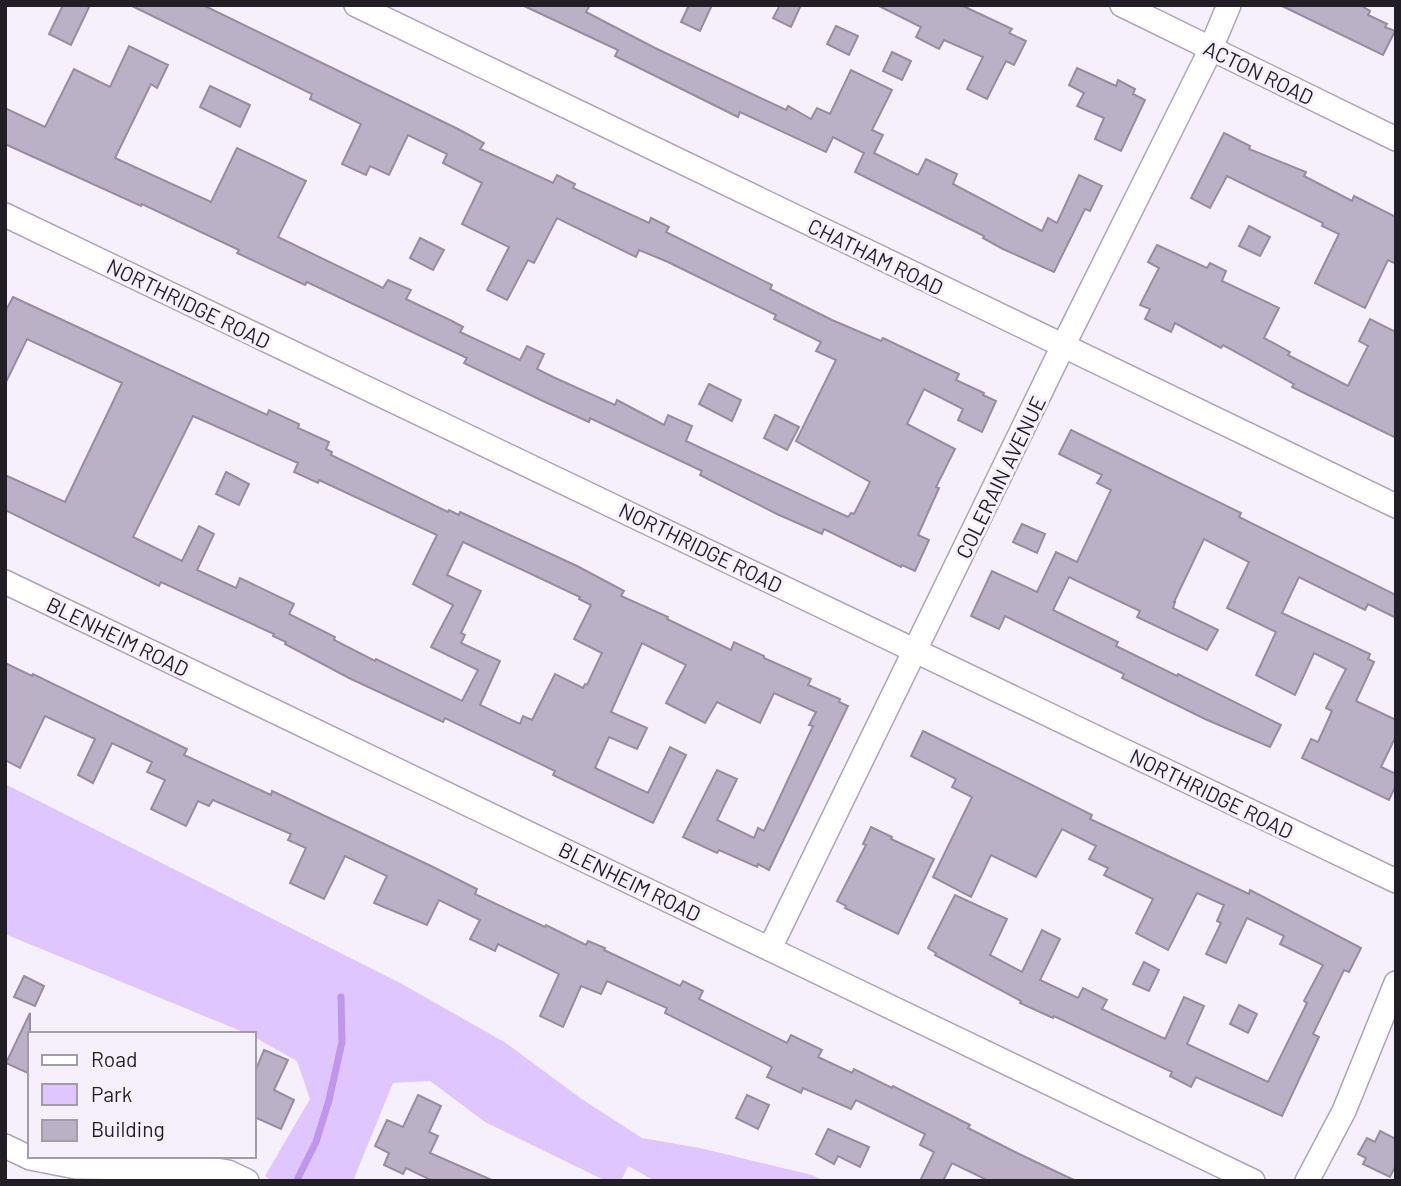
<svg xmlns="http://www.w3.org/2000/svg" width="1401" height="1186" font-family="Barlow,sans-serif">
	<rect width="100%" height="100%" fill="#f6f0fd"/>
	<polygon fill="#dfc6fe" points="5,784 402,984 506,1043 583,1100 642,1138 700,1148 812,1175 825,1181 655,1181 628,1166 621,1181 606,1181 485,1122 430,1081 393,1083 353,1181 272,1181 265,1176 310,1099 297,1061 254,1037 254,1034 248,1034 5,934"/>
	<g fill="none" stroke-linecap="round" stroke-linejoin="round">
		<polyline stroke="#be96eb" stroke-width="7" points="298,1178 316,1142 329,1100 342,1042 341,997"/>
	</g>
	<g fill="#bbb1c7" stroke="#968da2" stroke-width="2" fill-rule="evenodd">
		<polygon points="63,5 90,5 71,45 49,34"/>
		<polygon points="130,5 203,5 458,129 484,143 480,149 553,183 557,175 575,184 573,188 649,223 651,218 669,227 666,232 772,285 770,289 832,320 881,341 883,338 959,374 956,380 984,393 983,395 996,401 982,432 958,420 963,409 924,389 907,424 955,449 936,487 939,488 918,535 929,540 915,571 902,565 901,567 824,529 822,534 777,514 700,475 702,471 590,418 589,422 543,401 464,363 467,358 307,282 305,285 237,253 239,250 142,204 141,206 5,144 5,108 45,127 74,69 110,87 129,46 168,65 157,88 151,84 115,158 211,202 237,148 306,181 278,237 383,288 388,280 411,290 406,299 452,321 463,327 460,332 520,360 527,346 544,354 537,369 553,377 615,405 617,400 664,425 668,415 692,426 686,441 848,517 851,513 854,514 870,482 796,441 836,360 816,351 821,342 774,319 776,315 668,262 639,250 636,257 557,218 534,263 528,260 507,300 487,290 509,247 462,224 482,183 443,163 447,154 408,135 389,175 370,166 366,175 342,164 361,124 310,99 312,94"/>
		<polygon points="522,5 590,5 586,12 655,48 786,110 788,106 811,119 817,108 830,114 851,70 892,90 872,130 883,135 874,153 918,175 926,159 957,174 953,184 1042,231 1048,218 1057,223 1079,175 1102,186 1090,211 1085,209 1054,272 1003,249 983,238 984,236 855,172 864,153 833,137 826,152 740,112 738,117 615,56 618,50"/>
		<polygon points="689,5 712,5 700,31 681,22"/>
		<polygon points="780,5 801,5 791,27 773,18"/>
		<polygon points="877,5 961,5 1012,29 1009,33 1026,41 1014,65 1006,61 987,99 967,89 983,57 944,40 939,49 916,37 921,27"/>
		<polygon points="1280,5 1360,5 1370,11 1368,15 1387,24 1385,27 1395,31 1383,55"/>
		<polygon points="836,26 858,36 849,55 827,44"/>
		<polygon points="892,52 911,61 902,80 883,71"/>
		<polygon points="1077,68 1116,86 1118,80 1135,89 1133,94 1145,100 1121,151 1095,139 1104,118 1077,106 1084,93 1069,85"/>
		<polygon points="210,86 250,105 240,127 200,107"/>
		<polygon points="1224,133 1250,146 1249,149 1306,172 1304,176 1352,201 1354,196 1396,217 1396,264 1388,260 1365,308 1315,283 1339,234 1322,226 1323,223 1227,176 1210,208 1191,198"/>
		<polygon points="1249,226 1270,237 1260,256 1239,246"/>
		<polygon points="420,238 444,250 433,270 410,258"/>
		<polygon points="1157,245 1207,268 1210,263 1226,271 1222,281 1279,308 1264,338 1290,352 1288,355 1348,386 1368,346 1359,341 1370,319 1396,332 1396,438 1292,387 1294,384 1223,345 1221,348 1175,323 1171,332 1145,319 1150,309 1140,305 1159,268 1148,262"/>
		<path d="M13,297l254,118 2,-5 30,14 -1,4 31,14 -3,7 6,3 -1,3 117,57 1,-2 10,5 1,-3 117,54 47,25 -3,5 47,21 -1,2 64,31 3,-8 30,14v2l47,21 -3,6 32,14 -1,3 9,4 -79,164 -11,-6 -1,3 -38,-17 -2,3 -34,-16 34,-67 20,9 -20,41 37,18 4,-10 6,3 49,-105 -4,-1 7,-13 -42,-19 -14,30 -43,-21 -12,21 -39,-20 20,-38 -44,-22 -31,69 36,16 -10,21 -28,-12 -14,31 53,25 22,-46 16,8 -33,68 -100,-48 2,-4 -110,-53 -2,4 -94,-44 -64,-34 1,-2 -13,-6 1,-2 -113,-52 -2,4 -154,-76v-35l60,27 57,-119 -95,-44 -22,45v-72zM193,416l105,47 -4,9 24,11 1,-3 118,55 -24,49 40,21 -22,42 47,23 -16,31 -86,-42 -1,2 -41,-21 1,-3 -46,-23 5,-10 -54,-26 -4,10 -39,-18 17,-36 -15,-8 -17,35 -49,-24zM463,542l117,55 -1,2 12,6 -17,34 28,14 -15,32 -2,-1 -2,4 -28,-14 -23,46 -9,-4 -3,8 -40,-19 20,-44 -39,-18 4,-8 -4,-2 20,-42 -34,-16z"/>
		<polygon points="709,384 741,400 732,421 699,404"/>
		<polygon points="775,415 799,427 787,450 764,438"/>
		<polygon points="1071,430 1241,513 1239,517 1396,595 1396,618 1368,604 1365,610 1299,577 1282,613 1370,654 1368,659 1374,662 1356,701 1396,720 1396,736 1381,767 1396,774 1396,785 1389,800 1302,758 1311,739 1318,742 1332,711 1326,708 1346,669 1314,653 1295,695 1256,675 1276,632 1227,608 1249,562 1204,539 1174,602 1175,602 1173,608 1218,630 1207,650 1137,617 1140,611 1069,577 1053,610 1118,642 1116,646 1177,676 1178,674 1281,725 1270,747 1205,719 1122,678 1124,674 1005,616 999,629 971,616 992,571 1037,592 1056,552 1077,562 1111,490 1097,483 1102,475 1059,454"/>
		<polygon points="226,472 249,484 239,505 216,494"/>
		<polygon points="1022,524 1045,534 1037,553 1013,542"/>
		<polygon points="5,663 32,676 33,674 187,749 184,755 271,795 272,791 431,866 477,889 475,894 545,927 546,925 586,945 588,941 605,948 604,950 680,986 683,981 703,991 699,999 787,1043 791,1035 822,1050 818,1057 852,1073 854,1069 892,1088 893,1086 970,1125 968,1128 1017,1153 1076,1181 989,1181 952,1163 943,1181 920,1181 934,1152 920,1145 925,1134 856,1100 851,1109 803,1088 801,1093 767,1077 772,1067 665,1013 667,1008 607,981 601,994 581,986 563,1027 540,1016 559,974 498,944 495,951 470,939 480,920 439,900 427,925 374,903 387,876 345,856 324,899 290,883 306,848 288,840 291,834 213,800 209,806 198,801 186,826 151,809 165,780 147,772 152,762 112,743 93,783 78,775 95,739 45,716 20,768 5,760"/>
		<polygon points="923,731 1092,815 1090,819 1249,894 1250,890 1361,948 1349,972 1344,970 1313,1034 1319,1037 1282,1116 1196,1077 1191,1087 1170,1076 1172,1072 1054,1016 1053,1018 1020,1003 1021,1001 935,955 936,953 928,948 955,895 1007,919 990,955 1022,972 1042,930 1060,939 1040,980 1078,998 1083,988 1107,1000 1102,1009 1165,1039 1184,997 1204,1006 1187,1044 1268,1082 1307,1003 1304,1001 1323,965 1280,944 1284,936 1247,918 1226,963 1206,954 1221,923 1217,921 1224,905 1197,893 1168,950 1136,933 1153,899 1104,875 1108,868 1089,859 1096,846 1062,829 1036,877 991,855 971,897 933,877 972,797 952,787 956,779 911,756"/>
		<polygon points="871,827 892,837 891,839 934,859 898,934 845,908 846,906 837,901 866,845 863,844"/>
		<polygon points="1144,962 1159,970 1149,991 1133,984"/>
		<polygon points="24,976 44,986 35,1006 14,997"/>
		<polygon points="1239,1005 1257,1014 1248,1033 1230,1024"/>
		<polygon points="30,1013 30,1074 6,1063"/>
		<polygon points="264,1050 288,1060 274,1090 294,1100 281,1129 254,1117 254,1074"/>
		<polygon points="418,1095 441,1106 429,1132 438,1136 430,1153 494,1181 433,1181 406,1168 403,1174 384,1165 389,1153 375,1146 387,1120 403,1127"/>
		<polygon points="747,1095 769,1105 758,1129 736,1118"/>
		<polygon points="828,1129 869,1147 860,1167 838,1156 834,1164 816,1154"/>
		<polygon points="1380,1131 1396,1139 1396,1165 1390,1177 1363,1164 1366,1158 1358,1154 1367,1138 1375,1142"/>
	</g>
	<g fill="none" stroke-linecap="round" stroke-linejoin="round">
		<defs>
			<g id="minor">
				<polyline points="356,5 1396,506"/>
				<polyline points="1122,5 1396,139"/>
				<polyline points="5,215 1396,881"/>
				<polyline points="5,582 1253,1181"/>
				<polyline points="770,948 1063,346 1208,55 1229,5"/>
				<polyline points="5,1146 30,1158 76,1167 211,1169 228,1172 247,1181"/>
				<polyline points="1307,1181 1344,1111 1396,983"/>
			</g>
		</defs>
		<use href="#minor" stroke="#ada4b9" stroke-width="26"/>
		<use href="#minor" stroke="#fff" stroke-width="23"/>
	</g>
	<g text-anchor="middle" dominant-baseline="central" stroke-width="6" stroke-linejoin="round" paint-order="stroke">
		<g font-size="21" fill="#211e26" stroke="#f6f0fd">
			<text transform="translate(1259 72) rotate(26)">ACTON ROAD</text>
			<text transform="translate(876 256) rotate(26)">CHATHAM ROAD</text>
			<text transform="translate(189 303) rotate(26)">NORTHRIDGE ROAD</text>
			<text transform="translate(1000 477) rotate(-64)">COLERAIN AVENUE</text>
			<text transform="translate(701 547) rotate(26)">NORTHRIDGE ROAD</text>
			<text transform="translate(118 636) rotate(26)">BLENHEIM ROAD</text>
			<text transform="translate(1212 793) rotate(26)">NORTHRIDGE ROAD</text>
			<text transform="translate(630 881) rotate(26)">BLENHEIM ROAD</text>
		</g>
	</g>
	<rect width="1401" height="1186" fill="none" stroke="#211e26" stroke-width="14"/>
	<rect x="28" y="1032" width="228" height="126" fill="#f6f0fd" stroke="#a19ca7" stroke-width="2"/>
	<rect x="42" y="1055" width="35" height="10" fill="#ffffff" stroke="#a19ca7" stroke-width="2"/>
	<text x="91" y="1067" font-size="21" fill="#211e26">Road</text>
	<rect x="42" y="1084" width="35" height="21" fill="#dfc6fe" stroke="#a19ca7" stroke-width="2"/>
	<text x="91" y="1102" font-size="21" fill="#211e26">Park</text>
	<rect x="42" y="1120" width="35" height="21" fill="#bbb1c7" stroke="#a19ca7" stroke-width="2"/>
	<text x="91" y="1137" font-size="21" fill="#211e26">Building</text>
</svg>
